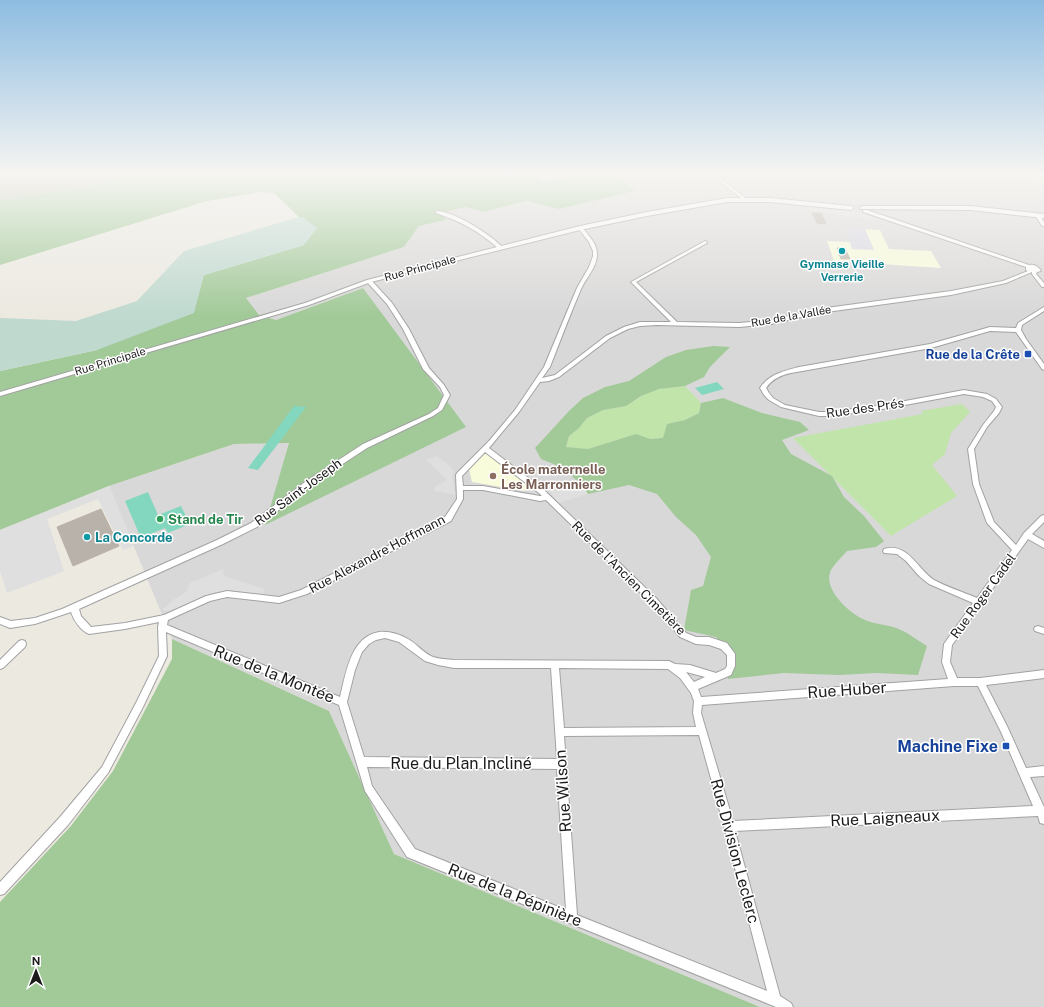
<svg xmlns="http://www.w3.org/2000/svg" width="1044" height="1007" font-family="'Public Sans',sans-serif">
	<rect width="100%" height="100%" fill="#ece9e1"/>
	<g fill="#d9d8d8">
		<polygon points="536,175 579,175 543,182"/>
		<polygon points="618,175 1009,175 1044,182 1044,1007 760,1007 394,854 329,711 172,639 109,486 234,444 289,443 266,525 363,288 276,320 259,315 246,298 404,247 419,226 446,220 440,214 466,207 483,212 526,201 559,209 634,191"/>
	</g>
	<g fill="#f9fcda">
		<polygon points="845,228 880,230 889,249 931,251 941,268 834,261 827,241 851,242"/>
		<polygon points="486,452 529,486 524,491 472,482 469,469"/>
	</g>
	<polygon fill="#bec0ae" points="0,175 124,175 95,185 0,200"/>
	<g fill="#c1e4aa">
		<polygon points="685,386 701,403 699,413 685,420 667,424 663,438 650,439 636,434 588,449 566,447 569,436 579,428 587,418 603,410 626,406 641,396 659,389"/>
		<polygon points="962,404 970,412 951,433 945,454 932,465 957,496 891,536 793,438 923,414 921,411"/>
	</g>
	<g fill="#a2c998">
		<polygon points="124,175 536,175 543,182 579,175 618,175 635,191 559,209 526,201 483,212 466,207 441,213 446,220 419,226 404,247 246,298 259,315 276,320 363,288 466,427 265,525 289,443 234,444 109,486 0,530 0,371 97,350 204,275 304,245 303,217 299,217 274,193 260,192 207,201 0,265 0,200 95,185"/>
		<path d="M713,346l17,1 -20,20 -6,10 -19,9 -26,3 -18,7 -15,10 -23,4 -16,8 -8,10 -10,8 -3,11 22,2 48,-15 14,5 13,-1 4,-14 18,-4 14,-7 2,-10 22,-5 39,15 38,9 9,8 -27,10 9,14 41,22 12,21 20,19 20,25 -8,6 -29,4c-5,6 -12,12 -16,19 -9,18 17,42 32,49 10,5 20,5 30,8 12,3 24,13 34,19l-9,29 -41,-2 -38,2 -55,-2 -56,6 2,-27 -14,-15 -32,-7 7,-40 12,-4 8,-29 -15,-22 -20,-18 -19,-23 -28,-9 -41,9c-16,-20 -23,-26 -47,-35l-6,-11 34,-37 14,-13 22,-11 24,-6 37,-24 20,-7z"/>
		<polygon points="172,639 329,711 394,854 760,1007 0,1007 0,902 70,827 113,771 172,659"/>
	</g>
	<polygon fill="#bfd9cf" points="299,217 303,217 317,228 304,245 204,275 194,313 97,350 0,371 0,318 76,321 137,301 184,251"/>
	<g fill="#83d7be">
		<polygon points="717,382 724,389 702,395 695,388"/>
		<polygon points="294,406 306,407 258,470 248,468"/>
		<polygon points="148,492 158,515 181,506 190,524 168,533 165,528 141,538 125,501"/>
	</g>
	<g fill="#dfdfdf">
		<polygon points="807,205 848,209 877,218 876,220 868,219 808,210"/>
		<polygon points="437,456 451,467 454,473 452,476 455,495 435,491 434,487 447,480 426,460"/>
		<polygon points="577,480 588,494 558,503 548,489"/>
		<polygon points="109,486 134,546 123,550 98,499 47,519 64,571 7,593 0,571 0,530"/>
		<polygon points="223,569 224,576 265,589 262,595 237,591 215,592 174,611 162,610 173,600 186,592 190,583"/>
	</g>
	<polygon fill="#d7d6e2" points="845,227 865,229 874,250 852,249"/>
	<g fill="#b8b2ab" stroke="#bdb1a5">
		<polygon points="812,213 821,213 826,224 817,223"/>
		<polygon points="837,248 845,248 850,259 841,259"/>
		<polygon points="101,509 119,546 73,566 57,527"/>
	</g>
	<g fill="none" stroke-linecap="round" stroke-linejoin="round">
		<defs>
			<g id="minor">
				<polygon points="711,175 716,175 747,199 744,200"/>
				<path d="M863,210h4l162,55c5,-1 10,2 12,6l-4,1 -1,2 8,9v4h-2l-10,-13v-2l-26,11 -55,12 -132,18 -48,11 -32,3 -82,-2 -17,1 -12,3 -18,9 -51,39 -10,4 -9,1 -21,30 -30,36 54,41 113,109 30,35 10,4h13l18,6 8,11v12l-4,9 -33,14 3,8 247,-18 -6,-17 2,-18 29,-41 -44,-19 -10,-8 -13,-15 -9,-7 -13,-1 -1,-2 1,-2c24,-7 33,20 50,31 13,7 29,12 43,18l35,-48 -25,-27 -14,-39 -5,-35 15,-24 11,-14 2,-4 -4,-6 -9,-4 -19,-3 -75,14 -58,8h-12l-38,-9 -12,-7 -5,-5 -4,-7c9,-14 24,-17 39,-21l131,-23 60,-17 26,1 2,-5 26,-16v4l-22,14 -1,5 5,9 18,25v6l-2,-1 -26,-37 -26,-1 -59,17 -140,25c-10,2 -19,6 -25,15l3,5 4,5 12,7 34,7h12l58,-8 75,-14 23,4 9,5 6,8 -3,6 -12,14 -13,22 5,35 15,38 22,23 8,-12 17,-17 3,-1v7l-12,12 12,7v7l-16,-9 -45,63 1,1 -1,2 -3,1 -28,39 -2,17 7,16h23l64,-8v8l-58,7 21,41 19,42 18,-2v10l-14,1 14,30v17l-4,-1 -2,-7 -303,15 45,165 11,7 2,4h-17l-369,-150 -42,-66 -26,-86 -173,-73 1,24 -24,51 -35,66 -40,52 -64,69 -4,1v-13l60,-65 42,-50 35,-66 22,-45 -1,-29 1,-5 -34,7 -36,5c-8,-3 -15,-13 -18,-22l-36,12 -25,4 -10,-4v-7l11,4 24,-3 27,-9 155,-69 34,-17 54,-41 58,-38 66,-30 9,-6 6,-13 -4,-8 -17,-18 -20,-40 -16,-25 -20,-22v-2h4l21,23 17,26 20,39 15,17 6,10 -8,15 -9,6 -66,32 -58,38 -52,41 -34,17 -144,65 2,7 10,11 34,-4 39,-8 42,-19 21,-5 52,6 22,-7 144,-73 12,-18 -1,-24 1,-2 32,-32 26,-31 29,-43 33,-79 12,-21 4,-11v-5l-4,-9 -11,-14v-1h4c5,7 15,16 15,26 1,13 -11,25 -16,36 -11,26 -21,52 -31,78l-8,11 13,-3 51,-39 18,-9 16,-5h31l-40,-40 74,-41 2,1v1l-71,39 41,40 62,1 32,-3 48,-11 132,-18 52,-10 25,-10 -2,-1v-3l-163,-55zM485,452l54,41 3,3h-2l-57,-10h-20l-1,-10zM463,490h20l57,11 6,-1 104,102 30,35 16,7 13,1 12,4 6,6v11l-2,3 -9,4 -26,-8 -15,-1 -6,-3 -215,-1c-7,-1 -15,-1 -21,-3 -10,-4 -16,-13 -25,-18 -9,-5 -19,-8 -29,-7 -29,5 -33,42 -39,65l-173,-72 1,-5 42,-19 17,-4 52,6 28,-9 144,-73 12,-22zM385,638l14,4 26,19 13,4 16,3h97l6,91 -193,-2 -17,-55 8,-32 7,-18 7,-8 7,-4zM559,668l109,1 12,9 11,15 3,8 -1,12 3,14 -132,1zM686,672l19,5 -11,5zM954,686h24l23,46 32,74 -300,15 -32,-108 1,-8zM699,735l25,91 43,165 -190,-76 -13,-179zM367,767l190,2 9,141 -151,-61 -43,-63z"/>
				<path d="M436,211c18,0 54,23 66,36l-4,1c-18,-16 -38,-27 -62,-35z"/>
				<polygon points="1035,214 1039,214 1044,222 1044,226 1042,226 1035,215"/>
				<polygon points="1038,626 1044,628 1044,634 1035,631 1034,629 1035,627"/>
				<polygon points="22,640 25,641 26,644 25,647 3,668 0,669 0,660 19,641"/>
			</g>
			<g id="tertiary">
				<polygon points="727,198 770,198 851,206 854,208 851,210 770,202 727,202 647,216 580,230 371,282 309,305 0,396 0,392 305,303 367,280 580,226 647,212"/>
				<polygon points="862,206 971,206 1044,214 1044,218 971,210 860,209 860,207"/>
			</g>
		</defs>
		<use href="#minor" stroke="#a2a2a2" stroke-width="2"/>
		<use href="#tertiary" stroke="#a2a2a2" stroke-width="2"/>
		<use href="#minor" fill="#fff" fill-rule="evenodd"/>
		<use href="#tertiary" fill="#fff" fill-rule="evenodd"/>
	</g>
	<linearGradient id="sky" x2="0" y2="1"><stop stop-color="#8dbce1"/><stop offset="0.55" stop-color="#f6f5f2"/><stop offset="1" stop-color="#f6f5f2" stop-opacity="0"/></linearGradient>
	<rect width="1044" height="316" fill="url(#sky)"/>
	<g fill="#0f9aa8" stroke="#fff" stroke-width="1.5">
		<circle cx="842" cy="251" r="4"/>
		<circle cx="87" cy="537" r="4"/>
	</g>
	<g fill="#1a4fb4" stroke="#fff" stroke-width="1.5">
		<rect x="1024" y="350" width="8" height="8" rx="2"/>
		<rect x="1002" y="742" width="8" height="8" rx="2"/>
	</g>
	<circle fill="#8d6e63" stroke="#fff" stroke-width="1.5" cx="493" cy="476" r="4"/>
	<circle fill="#2e9e5b" stroke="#fff" stroke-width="1.5" cx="160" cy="519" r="4"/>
	<g text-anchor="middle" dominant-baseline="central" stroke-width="3" stroke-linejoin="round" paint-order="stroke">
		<g font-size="11" font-weight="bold" fill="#0d838f" stroke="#fff">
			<text x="842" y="264">Gymnase Vieille<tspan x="842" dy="13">Verrerie</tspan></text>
		</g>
		<g font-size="11" fill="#1b1b1b" stroke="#fff">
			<text transform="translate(420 268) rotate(-15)">Rue Principale</text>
			<text transform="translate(791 316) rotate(-10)">Rue de la Vallée</text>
			<text transform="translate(110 361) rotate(-17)">Rue Principale</text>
		</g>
		<g font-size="13" font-weight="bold" fill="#164399" stroke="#fff" text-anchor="end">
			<text x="1020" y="354">Rue de la Crête</text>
		</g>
		<g font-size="13" fill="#1b1b1b" stroke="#fff">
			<text transform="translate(865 408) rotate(-8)">Rue des Prés</text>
			<text transform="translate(298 492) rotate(-36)">Rue Saint-Joseph</text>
			<text transform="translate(377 554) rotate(-28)">Rue Alexandre Hoffmann</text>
			<text transform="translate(629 578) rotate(45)">Rue de l'Ancien Cimetière</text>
			<text transform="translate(983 596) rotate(-54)">Rue Roger Cadel</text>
		</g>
		<g font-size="13" font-weight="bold" fill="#785e54" stroke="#fff" text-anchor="start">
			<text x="501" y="469">École maternelle<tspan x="501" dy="15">Les Marronniers</tspan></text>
		</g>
		<g font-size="13" font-weight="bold" fill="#27864d" stroke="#fff" text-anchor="start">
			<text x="168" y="519">Stand de Tir</text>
		</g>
		<g font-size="13" font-weight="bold" fill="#0d838f" stroke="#fff" text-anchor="start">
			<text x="95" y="537">La Concorde</text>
		</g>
		<g font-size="16" fill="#1b1b1b" stroke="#fff">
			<text transform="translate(274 674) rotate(22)">Rue de la Montée</text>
			<text transform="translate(847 690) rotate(-4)">Rue Huber</text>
			<text x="461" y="763">Rue du Plan Incliné</text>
			<text transform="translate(563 791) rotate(-94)">Rue Wilson</text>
			<text transform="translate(885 818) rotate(-3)">Rue Laigneaux</text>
			<text transform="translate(735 851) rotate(75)">Rue Division Leclerc</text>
			<text transform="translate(515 895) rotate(22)">Rue de la Pépinière</text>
		</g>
		<g font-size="16" font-weight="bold" fill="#164399" stroke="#fff" text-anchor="end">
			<text x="998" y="746">Machine Fixe</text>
		</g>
	</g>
	<g transform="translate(36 971)" stroke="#ffffff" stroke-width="3" paint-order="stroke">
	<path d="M0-3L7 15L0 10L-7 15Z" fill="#1b1b1b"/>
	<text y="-6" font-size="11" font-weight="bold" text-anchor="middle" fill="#1b1b1b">N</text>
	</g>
</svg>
